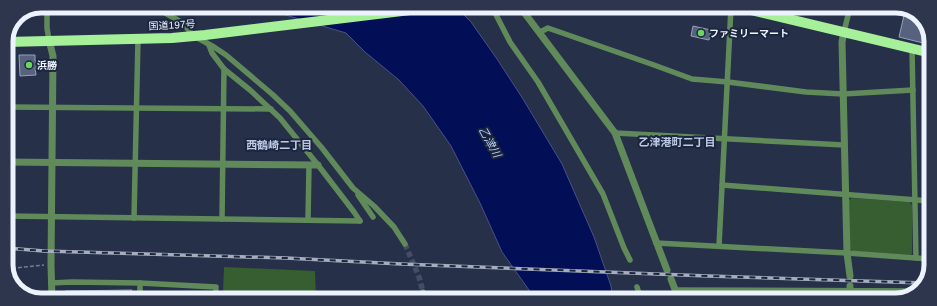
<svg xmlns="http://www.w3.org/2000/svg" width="937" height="306" font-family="Helvetica,'Noto Sans JP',sans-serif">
	<rect width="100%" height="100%" fill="#263048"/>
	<g fill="#365e30">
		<polygon points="852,198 909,202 912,205 912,254 909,255 853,251 850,249 849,200"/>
		<polygon points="224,267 315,271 316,299 244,299 244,294 223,292"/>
	</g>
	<polygon fill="#020e56" stroke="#485288" points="262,6 456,7 471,22 497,59 523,99 562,164 594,237 611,286 613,300 528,299 529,290 502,252 480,203 451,146 423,106 399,80 365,52 346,33 279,13"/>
	<g fill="#57637e" stroke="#93a1be">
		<polygon points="889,7 905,7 924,20 931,38 931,45 899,37 905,11"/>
		<polygon points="693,26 711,30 709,40 691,36"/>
		<polygon points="19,55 35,55 35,61 38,61 39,68 35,68 36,75 20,76"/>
		<polygon points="132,290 132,299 66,299 65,291"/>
	</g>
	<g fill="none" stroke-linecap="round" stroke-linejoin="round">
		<polyline stroke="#444d63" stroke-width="5.5" stroke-dasharray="5.5 3" stroke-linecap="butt" points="405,244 419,277 423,292"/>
		<polyline stroke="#747d90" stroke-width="1.5" stroke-dasharray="4 2" stroke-linecap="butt" points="6,269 44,265"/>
		<g stroke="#618a5b" stroke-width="5.5">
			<polyline points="47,6 47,28 49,40"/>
			<polyline points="124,6 128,9"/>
			<polyline points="153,6 181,22 186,27 194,36 214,47 226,55 272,94 290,111 322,148 353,188 374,206 394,227 405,244"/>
			<polyline points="492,7 510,42 538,82 603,194 624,248 630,260"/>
			<polyline points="540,32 548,28 654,65 692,79 728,82 806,92 843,94 913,90"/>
			<polyline points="844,32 850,7"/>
			<polyline points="209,45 212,53 224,69 250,90 280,118 318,165 354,212 360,221"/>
			<polyline points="912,48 916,258"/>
			<polyline points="6,107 271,109"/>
			<polyline points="615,133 844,145"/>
			<polyline points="722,185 930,201"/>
			<polyline points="358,195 373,217"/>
			<polyline points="6,216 360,221"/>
			<polyline points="134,218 138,39"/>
			<polyline points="222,219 224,69"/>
			<polyline points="308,220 309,165"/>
			<polyline points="656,243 847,253 930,259"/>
			<polyline points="719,246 731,7"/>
			<polyline points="51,283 72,282 140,283 216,287 215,299"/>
			<polyline points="637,287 641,300"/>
			<polyline points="676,290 919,291"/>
			<polyline points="423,292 424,299"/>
			<polyline points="140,299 140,283"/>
		</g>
		<g stroke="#618a5b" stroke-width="7">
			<polyline points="520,7 615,133 667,270"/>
			<polyline points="844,32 842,42 847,253 850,276"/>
			<polyline points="49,40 53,56 51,265 52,299"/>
			<polyline points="6,162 318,165"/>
			<polyline points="671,279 679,300"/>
			<polyline points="850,286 850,300"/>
		</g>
		<g stroke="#a6f09a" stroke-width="10">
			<polyline points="738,7 931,53"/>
			<polyline points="6,42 172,38 205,35 435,7"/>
		</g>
		<defs>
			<polyline id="rail" points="6,248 44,251 286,258 401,264 708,276 924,283"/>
		</defs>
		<use href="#rail" stroke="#a6adbe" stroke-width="3.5"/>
		<use href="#rail" stroke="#1c263d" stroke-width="2" stroke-dasharray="6" stroke-linecap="butt"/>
	</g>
	<g fill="#6ed360" stroke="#1c263d" stroke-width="1.5">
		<circle cx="701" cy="33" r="4"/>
		<circle cx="29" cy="65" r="4"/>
	</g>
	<g text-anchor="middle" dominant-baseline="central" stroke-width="4" stroke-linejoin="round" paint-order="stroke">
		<g font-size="10" fill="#ecf2fe" stroke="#1c263d">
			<text transform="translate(172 25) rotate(-3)">国道197号</text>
		</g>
		<g font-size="10" font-weight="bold" fill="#ecf2fe" stroke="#1c263d" text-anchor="start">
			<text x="709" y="33">ファミリーマート</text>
			<text x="37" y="65">浜勝</text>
		</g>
		<g font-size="11" font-style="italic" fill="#bacef8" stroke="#1c263d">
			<text transform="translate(490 142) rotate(61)">乙津川</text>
		</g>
		<g font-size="11" font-weight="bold" fill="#bccae8" stroke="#1c263d">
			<text x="677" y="142">乙津港町二丁目</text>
			<text x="279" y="145">西鶴崎二丁目</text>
		</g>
	</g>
	<path d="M0 0H937V306H0ZM41 13H896A28 28 0 0 1 924 41V265A28 28 0 0 1 896 293H41A28 28 0 0 1 13 265V41A28 28 0 0 1 41 13Z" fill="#2d364c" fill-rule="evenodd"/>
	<path fill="none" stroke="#ecf2fe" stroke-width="5" d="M41 13H896A28 28 0 0 1 924 41V265A28 28 0 0 1 896 293H41A28 28 0 0 1 13 265V41A28 28 0 0 1 41 13Z"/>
</svg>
